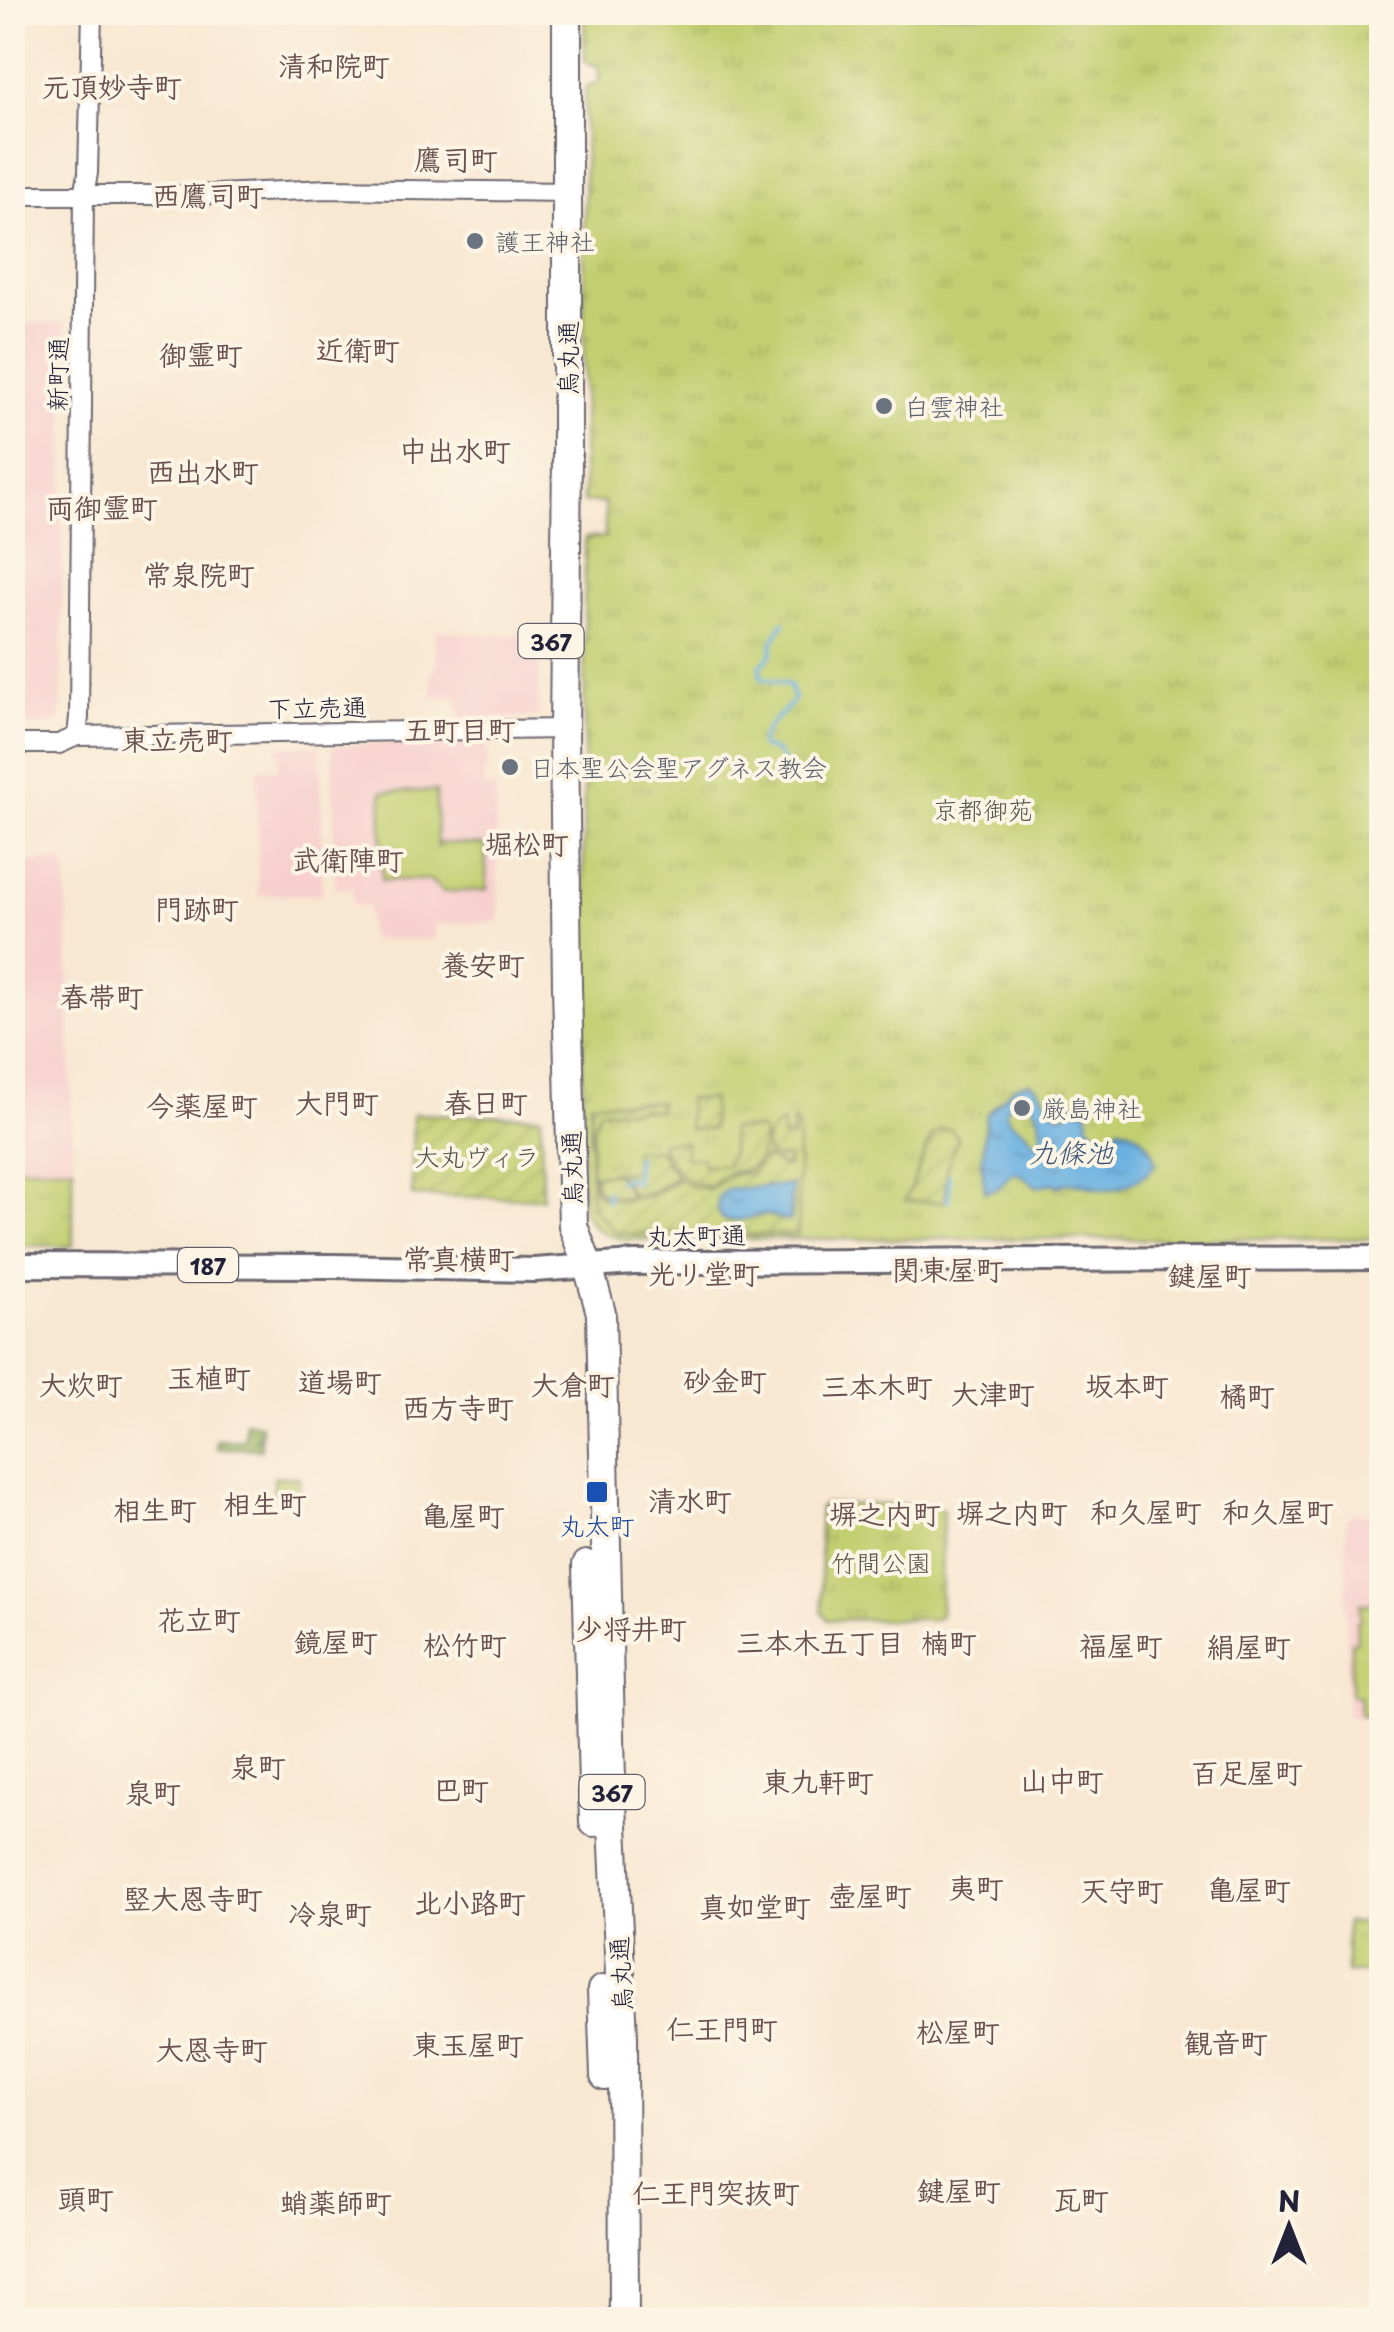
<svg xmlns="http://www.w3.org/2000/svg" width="1394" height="2332" font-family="'Playpen Sans','Klee One',sans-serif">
	<defs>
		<pattern id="forest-firs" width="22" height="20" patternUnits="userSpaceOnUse" patternTransform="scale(2.5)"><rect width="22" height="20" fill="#99b263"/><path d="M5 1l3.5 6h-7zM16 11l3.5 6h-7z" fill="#7c9053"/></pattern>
		<pattern id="park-tufts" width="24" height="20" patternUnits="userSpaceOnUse" patternTransform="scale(2.5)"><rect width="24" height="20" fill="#c2cf71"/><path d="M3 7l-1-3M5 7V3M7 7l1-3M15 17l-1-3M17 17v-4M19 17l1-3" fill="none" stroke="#a6b163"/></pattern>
		<pattern id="garden-furrows" width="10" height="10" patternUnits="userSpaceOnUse" patternTransform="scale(2.5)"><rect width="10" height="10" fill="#c2cf71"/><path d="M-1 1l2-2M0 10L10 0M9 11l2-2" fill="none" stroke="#a6b163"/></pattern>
		<pattern id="water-ripples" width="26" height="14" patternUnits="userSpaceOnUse" patternTransform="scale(2.5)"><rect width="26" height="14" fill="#6ab1e1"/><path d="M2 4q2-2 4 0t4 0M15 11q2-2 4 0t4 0" fill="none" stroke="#5790b8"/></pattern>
	</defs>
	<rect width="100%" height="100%" fill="#fcf5e5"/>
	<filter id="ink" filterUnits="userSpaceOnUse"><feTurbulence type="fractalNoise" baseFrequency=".01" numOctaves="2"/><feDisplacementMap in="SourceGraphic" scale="20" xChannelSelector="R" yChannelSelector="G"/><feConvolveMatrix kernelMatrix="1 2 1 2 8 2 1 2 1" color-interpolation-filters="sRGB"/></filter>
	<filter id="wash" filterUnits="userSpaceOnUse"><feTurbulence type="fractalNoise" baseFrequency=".0048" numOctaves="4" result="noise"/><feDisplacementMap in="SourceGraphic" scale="40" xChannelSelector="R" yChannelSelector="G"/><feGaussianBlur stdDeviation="2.25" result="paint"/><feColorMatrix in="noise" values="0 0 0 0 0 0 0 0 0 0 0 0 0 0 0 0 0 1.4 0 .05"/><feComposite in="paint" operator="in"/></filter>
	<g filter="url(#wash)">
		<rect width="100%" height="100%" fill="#f8e7d1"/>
		<g fill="#f7d0cd">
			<polygon points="13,323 65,323 61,721 52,721 51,725 13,725"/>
			<polygon points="435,630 476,634 539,635 539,717 459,718 458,697 432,697 432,672 436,671"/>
			<polygon points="487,742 488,772 484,773 484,787 495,787 499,922 434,924 434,939 370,939 368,905 353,905 353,888 335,888 332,745"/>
			<polygon points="278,746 321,746 322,894 258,895 257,769 278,769"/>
			<polygon points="13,862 66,862 73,1167 13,1167"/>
			<polygon points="1351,1514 1381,1514 1381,1717 1347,1717 1346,1520"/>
		</g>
		<g fill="#c2cf71" stroke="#727856" stroke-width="2.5">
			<polygon points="436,791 437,848 438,843 485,845 487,890 443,892 430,880 382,880 382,792"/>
			<polygon points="1360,1604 1381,1604 1381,1716 1360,1716 1359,1696 1351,1695 1351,1642 1357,1641 1356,1622 1360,1621"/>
		</g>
		<polygon fill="url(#forest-firs)" stroke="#5e6a4f" stroke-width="2.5" points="245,1422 261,1424 261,1449 217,1448 217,1440 244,1440"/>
		<g fill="url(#park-tufts)" stroke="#727856" stroke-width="2.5">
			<path d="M584,13h797v1226h-757c-21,-4 -35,-11 -42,-33l3,-668 20,-1v-34l-22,-1 2,-414 14,-6v-15l-14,-6z"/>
			<rect x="13" y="1167" width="60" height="79"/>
			<polygon points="824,1504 935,1505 943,1511 940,1615 934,1619 828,1620 822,1613 819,1509"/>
			<rect x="1346" y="1923" width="35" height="50"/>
		</g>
		<g fill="url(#garden-furrows)" stroke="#727856" stroke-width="2.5" fill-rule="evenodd">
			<polygon points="688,1099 712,1099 712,1129 689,1129"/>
			<path d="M590,1102h69v9l-18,-2 -42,1c-9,20 -12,68 -1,85 27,10 59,2 80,-17l16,9 17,2 23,-15h15l16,-17 15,9h7v-9h-7l-2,3 -10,-6c-6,-14 1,-24 14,-31l1,14h9l1,-16h2l3,6v108l-181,-2 -26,-27zM792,1185v32c-12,3 -14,0 -24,-2 -18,-2 -29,13 -48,1l-2,-19 9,-8z"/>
			<polygon points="413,1114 541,1116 542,1198 412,1196"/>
			<path d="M731,1129h31c2,13 0,36 -17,41 -5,2 -11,1 -16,3 -7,2 -14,9 -20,13 -26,-4 -37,-17 -48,-40v-4h24v15l17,1 1,7h24l1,-8 3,-1z"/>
			<polygon points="941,1129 951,1129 958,1138 947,1167 944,1202 905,1201 932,1136"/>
			<polygon points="634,1150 660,1150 665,1161 677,1176 654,1191 632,1197 622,1177 613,1172 634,1171"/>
			<path d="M594,1174h21l9,10 6,13c-19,0 -37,1 -36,-23z"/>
			<rect x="274" y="1477" width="25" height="18"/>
		</g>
		<g fill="url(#water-ripples)" stroke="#466a8e" stroke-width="2.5" fill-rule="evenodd">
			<path d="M1030,1082c13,8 17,23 29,33l9,-3 7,-10h6l6,6 2,18 12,8 1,4 6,-1 11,-10c14,0 40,22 35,38 -3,10 -23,18 -33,22 -26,8 -44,-11 -62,-1l-7,-3 -15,4 -17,-13 -8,-1 -15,16 -12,3 -3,-28 4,-49 29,-29zM1027,1098c11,9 17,33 14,45h-5c-3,-3 -6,-7 -9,-10 -9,-10 -20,-7 -21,-24 5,-7 12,-12 21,-11z"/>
			<path d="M792,1185l-2,36c-10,0 -16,-6 -25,-6 -16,0 -25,9 -43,4l-4,-8v-14l9,-8z"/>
		</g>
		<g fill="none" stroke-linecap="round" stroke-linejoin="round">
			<g stroke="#6ab1e1" stroke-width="4">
				<path d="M781,782l3,-19 -8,-11 -16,-6c3,-22 23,-29 34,-47l-5,-14 -28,-7 -1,-12 11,-11 2,-14 11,-19"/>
				<polyline points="618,1181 626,1178 635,1182 636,1157"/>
				<polyline points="607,1192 607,1201"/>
				<polyline points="948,1201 949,1176"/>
			</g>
		</g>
	</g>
	<g filter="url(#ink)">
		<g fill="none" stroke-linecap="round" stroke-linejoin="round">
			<defs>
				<g id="minor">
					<polyline points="12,195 194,195 328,189 567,192"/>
					<polyline points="77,736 79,717 84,195 88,173 92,12"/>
					<polyline points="12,744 59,744 77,736 564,729"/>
				</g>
				<polyline id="major" points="12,1265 333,1266 534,1270 634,1263 693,1262 1382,1258"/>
				<g id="highway">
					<polyline points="567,12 567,457 564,729 567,986 573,1226 588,1266 601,1313 611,1783 623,2037 624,2320"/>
					<polyline points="587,1565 594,1822"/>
					<polyline points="602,1990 605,2076"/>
				</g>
			</defs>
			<use href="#minor" stroke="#6d6770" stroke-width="22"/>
			<use href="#major" stroke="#6d6770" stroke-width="28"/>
			<use href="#highway" stroke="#6d6770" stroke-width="32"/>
			<use href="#minor" stroke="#fff" stroke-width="18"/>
			<use href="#major" stroke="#fff" stroke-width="22"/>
			<use href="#highway" stroke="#fff" stroke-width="28"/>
		</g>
	</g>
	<g fill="#6b7280" stroke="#fcf5e5" stroke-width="4">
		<circle cx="475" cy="241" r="10"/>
		<circle cx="884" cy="406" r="10"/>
		<circle cx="510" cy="767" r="10"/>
		<circle cx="1022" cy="1108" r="10"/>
	</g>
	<rect fill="#1a4fb4" stroke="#fcf5e5" stroke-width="4" x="585" y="1480" width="24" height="24" rx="5"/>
	<g text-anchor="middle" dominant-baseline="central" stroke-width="8" stroke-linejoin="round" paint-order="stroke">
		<g fill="#fcf5e5" stroke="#63616e" stroke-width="2.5">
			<rect x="518.5" y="624" width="65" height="34" rx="8"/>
			<rect x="178" y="1248" width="60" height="34" rx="8"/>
			<rect x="579.5" y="1775" width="65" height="34" rx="8"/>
		</g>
		<g font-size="22" font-weight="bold" fill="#22223b">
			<text x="551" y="641">367</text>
			<text x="208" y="1265">187</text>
			<text x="612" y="1792">367</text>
		</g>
		<g font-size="25" fill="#5b616d" stroke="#fcf5e5" text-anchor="start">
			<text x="495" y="241">護王神社</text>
			<text x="904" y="406">白雲神社</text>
			<text x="530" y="767">日本聖公会聖アグネス教会</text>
			<text x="1042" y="1108">厳島神社</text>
		</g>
		<g font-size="25" fill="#22223b" stroke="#fcf5e5">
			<text transform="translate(567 358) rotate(-90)">烏丸通</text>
			<text transform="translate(57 374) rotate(-89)">新町通</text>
			<text transform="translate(317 707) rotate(-1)">下立売通</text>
			<text transform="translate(571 1168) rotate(-91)">烏丸通</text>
			<text transform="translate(696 1235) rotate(-1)">丸太町通</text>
			<text transform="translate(620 1974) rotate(-93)">烏丸通</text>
		</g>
		<g font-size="25" fill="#52564b" stroke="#fcf5e5">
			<text x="983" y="809">京都御苑</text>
			<text x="477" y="1156">大丸ヴィラ</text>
			<text x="881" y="1562">竹間公園</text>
		</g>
		<g font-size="25" fill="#164399" stroke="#fcf5e5">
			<text x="597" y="1525">丸太町</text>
		</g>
		<g font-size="28" font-weight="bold" fill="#6b5252" stroke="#fcf5e5">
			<text x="334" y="64">清和院町</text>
			<text x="112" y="85">元頂妙寺町</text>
			<text x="456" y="158">鷹司町</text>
			<text x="208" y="194">西鷹司町</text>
			<text x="358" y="348">近衛町</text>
			<text x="201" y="353">御霊町</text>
			<text x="455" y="449">中出水町</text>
			<text x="203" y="470">西出水町</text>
			<text x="102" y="506">両御霊町</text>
			<text x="199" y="573">常泉院町</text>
			<text x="460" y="728">五町目町</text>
			<text x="177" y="738">東立売町</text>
			<text x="527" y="842">堀松町</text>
			<text x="348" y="858">武衛陣町</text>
			<text x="197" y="907">門跡町</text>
			<text x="483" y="963">養安町</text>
			<text x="102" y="995">春帯町</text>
			<text x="337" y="1101">大門町</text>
			<text x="486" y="1101">春日町</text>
			<text x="202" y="1104">今薬屋町</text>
			<text x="459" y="1257">常真横町</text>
			<text x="948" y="1268">関東屋町</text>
			<text x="704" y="1272">光リ堂町</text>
			<text x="1210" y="1274">鍵屋町</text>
			<text x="209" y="1376">玉植町</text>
			<text x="725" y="1379">砂金町</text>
			<text x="340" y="1380">道場町</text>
			<text x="81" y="1383">大炊町</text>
			<text x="573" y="1383">大倉町</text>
			<text x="1127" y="1384">坂本町</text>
			<text x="877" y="1385">三本木町</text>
			<text x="993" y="1392">大津町</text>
			<text x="1247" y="1394">橘町</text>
			<text x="458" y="1406">西方寺町</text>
			<text x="690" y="1499">清水町</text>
			<text x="265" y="1502">相生町</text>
			<text x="155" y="1508">相生町</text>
			<text x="1146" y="1510">和久屋町</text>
			<text x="1278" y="1510">和久屋町</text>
			<text x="1012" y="1511">塀之内町</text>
			<text x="885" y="1512">塀之内町</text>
			<text x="463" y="1514">亀屋町</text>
			<text x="199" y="1618">花立町</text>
			<text x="631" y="1627">少将井町</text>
			<text x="336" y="1640">鏡屋町</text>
			<text x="820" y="1641">三本木五丁目</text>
			<text x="949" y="1641">楠町</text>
			<text x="465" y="1643">松竹町</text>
			<text x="1121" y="1644">福屋町</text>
			<text x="1249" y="1645">絹屋町</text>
			<text x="258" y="1765">泉町</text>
			<text x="1247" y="1771">百足屋町</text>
			<text x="1062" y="1779">山中町</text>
			<text x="818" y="1780">東九軒町</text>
			<text x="461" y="1788">巴町</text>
			<text x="153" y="1791">泉町</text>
			<text x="976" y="1886">夷町</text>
			<text x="1249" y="1888">亀屋町</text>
			<text x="1122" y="1889">天守町</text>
			<text x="870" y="1894">壺屋町</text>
			<text x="193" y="1897">竪大恩寺町</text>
			<text x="470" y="1901">北小路町</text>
			<text x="755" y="1905">真如堂町</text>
			<text x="330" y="1912">冷泉町</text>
			<text x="722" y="2027">仁王門町</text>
			<text x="958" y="2030">松屋町</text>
			<text x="1226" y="2041">観音町</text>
			<text x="468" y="2043">東玉屋町</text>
			<text x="212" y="2048">大恩寺町</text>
			<text x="959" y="2189">鍵屋町</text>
			<text x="716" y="2191">仁王門突抜町</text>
			<text x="86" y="2197">頭町</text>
			<text x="1081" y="2198">瓦町</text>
			<text x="336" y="2201">蛸薬師町</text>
		</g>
		<g font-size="28" font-style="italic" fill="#3b5475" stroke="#fcf5e5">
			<text x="1071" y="1151">九條池</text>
		</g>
	</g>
	<rect width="1394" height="2332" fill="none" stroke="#fcf5e5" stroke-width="50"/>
	<g transform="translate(1289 2227)" stroke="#fcf5e5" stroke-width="8" paint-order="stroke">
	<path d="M0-8L18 38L0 25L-18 38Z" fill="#22223b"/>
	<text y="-15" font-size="28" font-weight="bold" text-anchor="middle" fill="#22223b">N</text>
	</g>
</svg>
